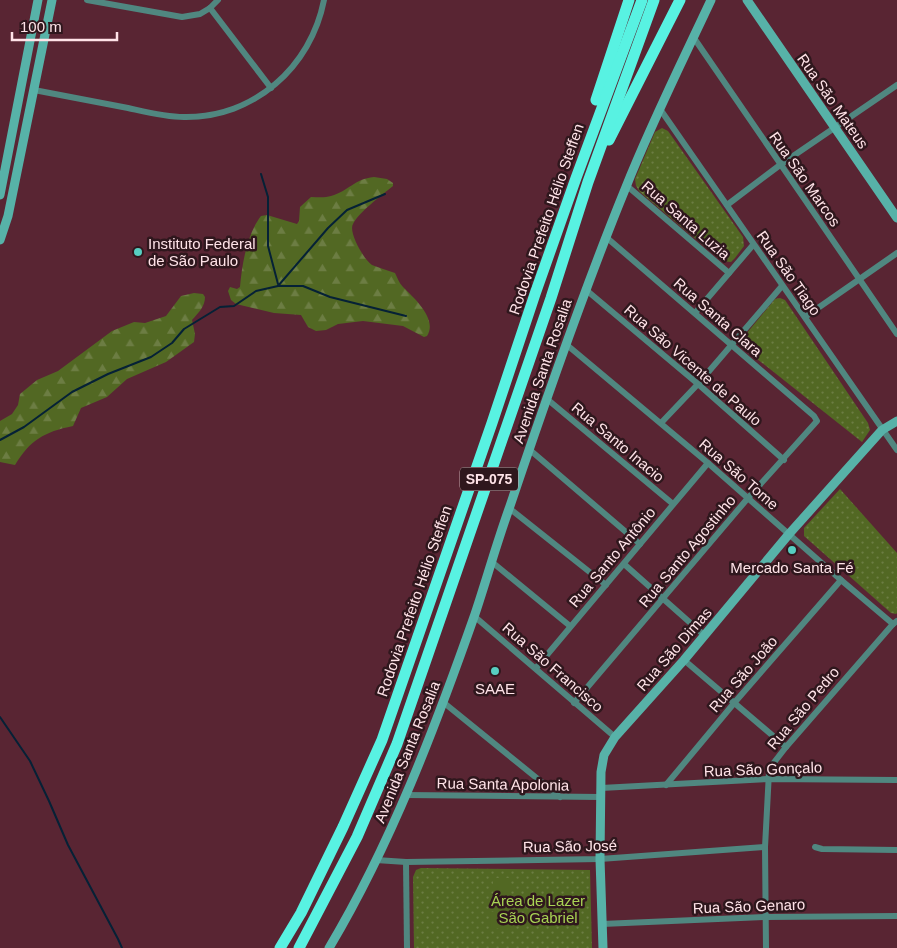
<svg xmlns="http://www.w3.org/2000/svg" width="897" height="948" font-family="Arial,sans-serif">
	<defs>
		<pattern id="grass-dots" width="8" height="8" patternUnits="userSpaceOnUse" patternTransform="scale(1.25)"><rect width="8" height="8" fill="#526823"/><path d="M2 2h.1M6 6h.1" fill="none" stroke="#6c7d43" stroke-width="1.8" stroke-linecap="round"/></pattern>
		<pattern id="forest-firs" width="22" height="20" patternUnits="userSpaceOnUse" patternTransform="scale(1.25)"><rect width="22" height="20" fill="#526823"/><path d="M5 1l3.5 6h-7zM16 11l3.5 6h-7z" fill="#6c7d43"/></pattern>
	</defs>
	<rect width="100%" height="100%" fill="#592533"/>
	<g fill="url(#grass-dots)">
		<polygon points="662,128 668,131 743,237 744,246 735,258 731,262 722,261 640,192 636,186 635,179 655,132"/>
		<polygon points="780,298 785,300 868,423 870,430 862,442 742,347 742,339 775,299"/>
		<polygon points="840,489 897,553 897,613 896,614 891,613 804,536 804,528"/>
		<polygon points="421,868 590,870 592,948 414,948 413,877 416,870"/>
	</g>
	<g fill="url(#forest-firs)">
		<path d="M374,177l13,2 6,4v3c-11,9 -34,26 -40,38 -5,8 11,36 19,41 7,3 15,5 23,8 2,4 4,10 8,14 11,11 35,32 24,49l-3,1 -21,-11 -40,-5 -25,3 -12,6 -10,1 -8,-4 -7,-12 -27,-2 -38,-9 -5,-4 -3,-9 2,-4 7,2 3,-2c2,-23 7,-53 21,-71l6,-1 30,9 2,-3 1,-14 11,-10c6,0 14,1 20,-1 18,-5 23,-17 43,-19z"/>
		<path d="M194,293l9,1 2,3c0,10 -7,16 -13,23l3,14 -1,8 -28,20 -39,17 -20,18 -26,11 -8,18c-29,6 -43,14 -58,39l-15,-3v-41l12,-7 6,-9 2,-11 17,-14 21,-9 54,-40 22,-9 11,1 21,-7 15,-20z"/>
	</g>
	<g fill="#526823">
		<rect x="493" y="878" width="16" height="31"/>
		<polygon points="491,912 511,912 511,929 490,928"/>
	</g>
	<g fill="none" stroke-linecap="round" stroke-linejoin="round">
		<g stroke="#052136" stroke-width="2">
			<polyline points="261,174 268,197 268,246 278,284"/>
			<polyline points="278,286 328,228 347,210 385,194"/>
			<polyline points="0,440 24,427 72,392 108,374 151,357 172,343 184,329 220,307 234,306 256,291 278,286 303,286 330,297 406,316"/>
			<polyline points="0,717 30,761 49,801 68,845 118,939 122,948"/>
		</g>
		<g stroke="#508780" stroke-width="6">
			<polyline points="87,0 182,17 200,14 210,8 218,0"/>
			<polyline points="210,8 271,88"/>
			<polyline points="694,38 897,334"/>
			<path d="M34,90c31,6 62,12 94,18 18,4 37,9 56,9 70,1 127,-50 140,-117"/>
			<polyline points="660,109 897,450"/>
			<polyline points="626,185 729,273"/>
			<polyline points="727,205 780,165 897,85"/>
			<polyline points="585,289 698,384 784,460"/>
			<polyline points="695,313 753,245"/>
			<polyline points="805,317 897,253"/>
			<polyline points="567,345 708,463 841,580 893,624"/>
			<polyline points="547,399 673,504"/>
			<polyline points="661,423 698,384 782,286"/>
			<polyline points="530,450 640,544"/>
			<polyline points="509,508 606,585"/>
			<polyline points="492,562 570,626"/>
			<polyline points="624,564 704,635"/>
			<polyline points="474,616 615,737"/>
			<polyline points="684,660 786,747"/>
			<polyline points="536,668 708,463"/>
			<polyline points="443,702 560,797"/>
			<polyline points="574,703 748,498 817,421 814,416 606,237"/>
			<polyline points="666,785 735,702 841,580"/>
			<polyline points="601,788 768,779 897,780"/>
			<polyline points="405,795 600,797"/>
			<polyline points="815,847 822,849 897,850"/>
			<polyline points="376,860 406,862 600,859 765,847"/>
			<polyline points="406,862 407,948"/>
			<polyline points="602,924 765,917 897,916"/>
			<polyline points="766,948 765,847 769,772 772,765 786,747 893,624 897,621"/>
		</g>
		<g stroke="#57b2a8" stroke-width="9">
			<polyline points="747,0 897,218"/>
			<polyline points="0,195 38,0"/>
			<polyline points="0,240 8,216 52,0"/>
			<path d="M329,948c62,-104 106,-220 146,-334 12,-36 22,-72 35,-108 36,-107 73,-214 116,-319 25,-63 56,-125 85,-187"/>
			<polyline points="603,948 600,859 601,772 604,755 615,737 684,660 789,534 882,430 897,421"/>
		</g>
		<g stroke="#58f2e2" stroke-width="11">
			<polyline points="596,100 629,0"/>
			<polyline points="609,140 680,0"/>
			<polyline points="280,948 301,913 343,827 382,740 492,423 535,294 576,178 642,0"/>
			<polyline points="299,948 357,837 397,744 551,298 588,182 654,0"/>
		</g>
	</g>
	<g fill="#57cec1" stroke="#2f171d" stroke-width="2">
		<circle cx="138" cy="252" r="5"/>
		<circle cx="792" cy="550" r="5"/>
		<circle cx="495" cy="671" r="5"/>
	</g>
	<g text-anchor="middle" dominant-baseline="central" stroke-width="5" stroke-linejoin="round" paint-order="stroke">
		<rect fill="#2f171d" stroke="#c1a6ab" stroke-width="1" x="460" y="467.5" width="58" height="23" rx="4"/>
		<g font-size="14" font-weight="bold" fill="#ffe3e8">
			<text x="489" y="479">SP-075</text>
		</g>
		<g font-size="15" fill="#ffe3e8" stroke="#2f171d">
			<text transform="translate(833 101) rotate(55)">Rua São Mateus</text>
			<text transform="translate(805 179) rotate(55)">Rua São Marcos</text>
			<text transform="translate(546 219) rotate(-71)">Rodovia Prefeito Hélio Steffen</text>
			<text transform="translate(686 220) rotate(41)">Rua Santa Luzia</text>
			<text transform="translate(789 273) rotate(55)">Rua São Tiago</text>
			<text transform="translate(718 317) rotate(41)">Rua Santa Clara</text>
			<text transform="translate(693 365) rotate(41)">Rua São Vicente de Paulo</text>
			<text transform="translate(542 371) rotate(-71)">Avenida Santa Rosalia</text>
			<text transform="translate(618 442) rotate(40)">Rua Santo Inacio</text>
			<text transform="translate(739 474) rotate(41)">Rua São Tome</text>
			<text transform="translate(687 551) rotate(-50)">Rua Santo Agostinho</text>
			<text transform="translate(612 557) rotate(-50)">Rua Santo Antônio</text>
			<text transform="translate(414 601) rotate(-71)">Rodovia Prefeito Hélio Steffen</text>
			<text transform="translate(674 649) rotate(-49)">Rua São Dimas</text>
			<text transform="translate(553 667) rotate(41)">Rua São Francisco</text>
			<text transform="translate(743 674) rotate(-49)">Rua São João</text>
			<text transform="translate(803 708) rotate(-50)">Rua São Pedro</text>
			<text transform="translate(407 752) rotate(-68)">Avenida Santa Rosalia</text>
			<text transform="translate(763 769) rotate(-2)">Rua São Gonçalo</text>
			<text transform="translate(503 784) rotate(1)">Rua Santa Apolonia</text>
			<text transform="translate(570 846) rotate(-1)">Rua São José</text>
			<text transform="translate(749 906) rotate(-2)">Rua São Genaro</text>
		</g>
		<g font-size="15" fill="#ffe3e8" stroke="#2f171d">
			<text x="148" y="243" text-anchor="start">Instituto Federal<tspan x="148" dy="17">de São Paulo</tspan></text>
			<text x="792" y="567">Mercado Santa Fé</text>
			<text x="495" y="688">SAAE</text>
		</g>
		<g font-size="15" fill="#a8d354" stroke="#2f171d">
			<text x="538" y="900">Área de Lazer<tspan x="538" dy="17">São Gabriel</tspan></text>
		</g>
	</g>
	<path d="M12 32v8h105v-8" fill="none" stroke="#ffe3e8" stroke-width="2.5"/>
	<text x="20" y="32" font-size="15" fill="#ffe3e8" stroke="#2f171d" stroke-width="4" paint-order="stroke">100 m</text>
</svg>
